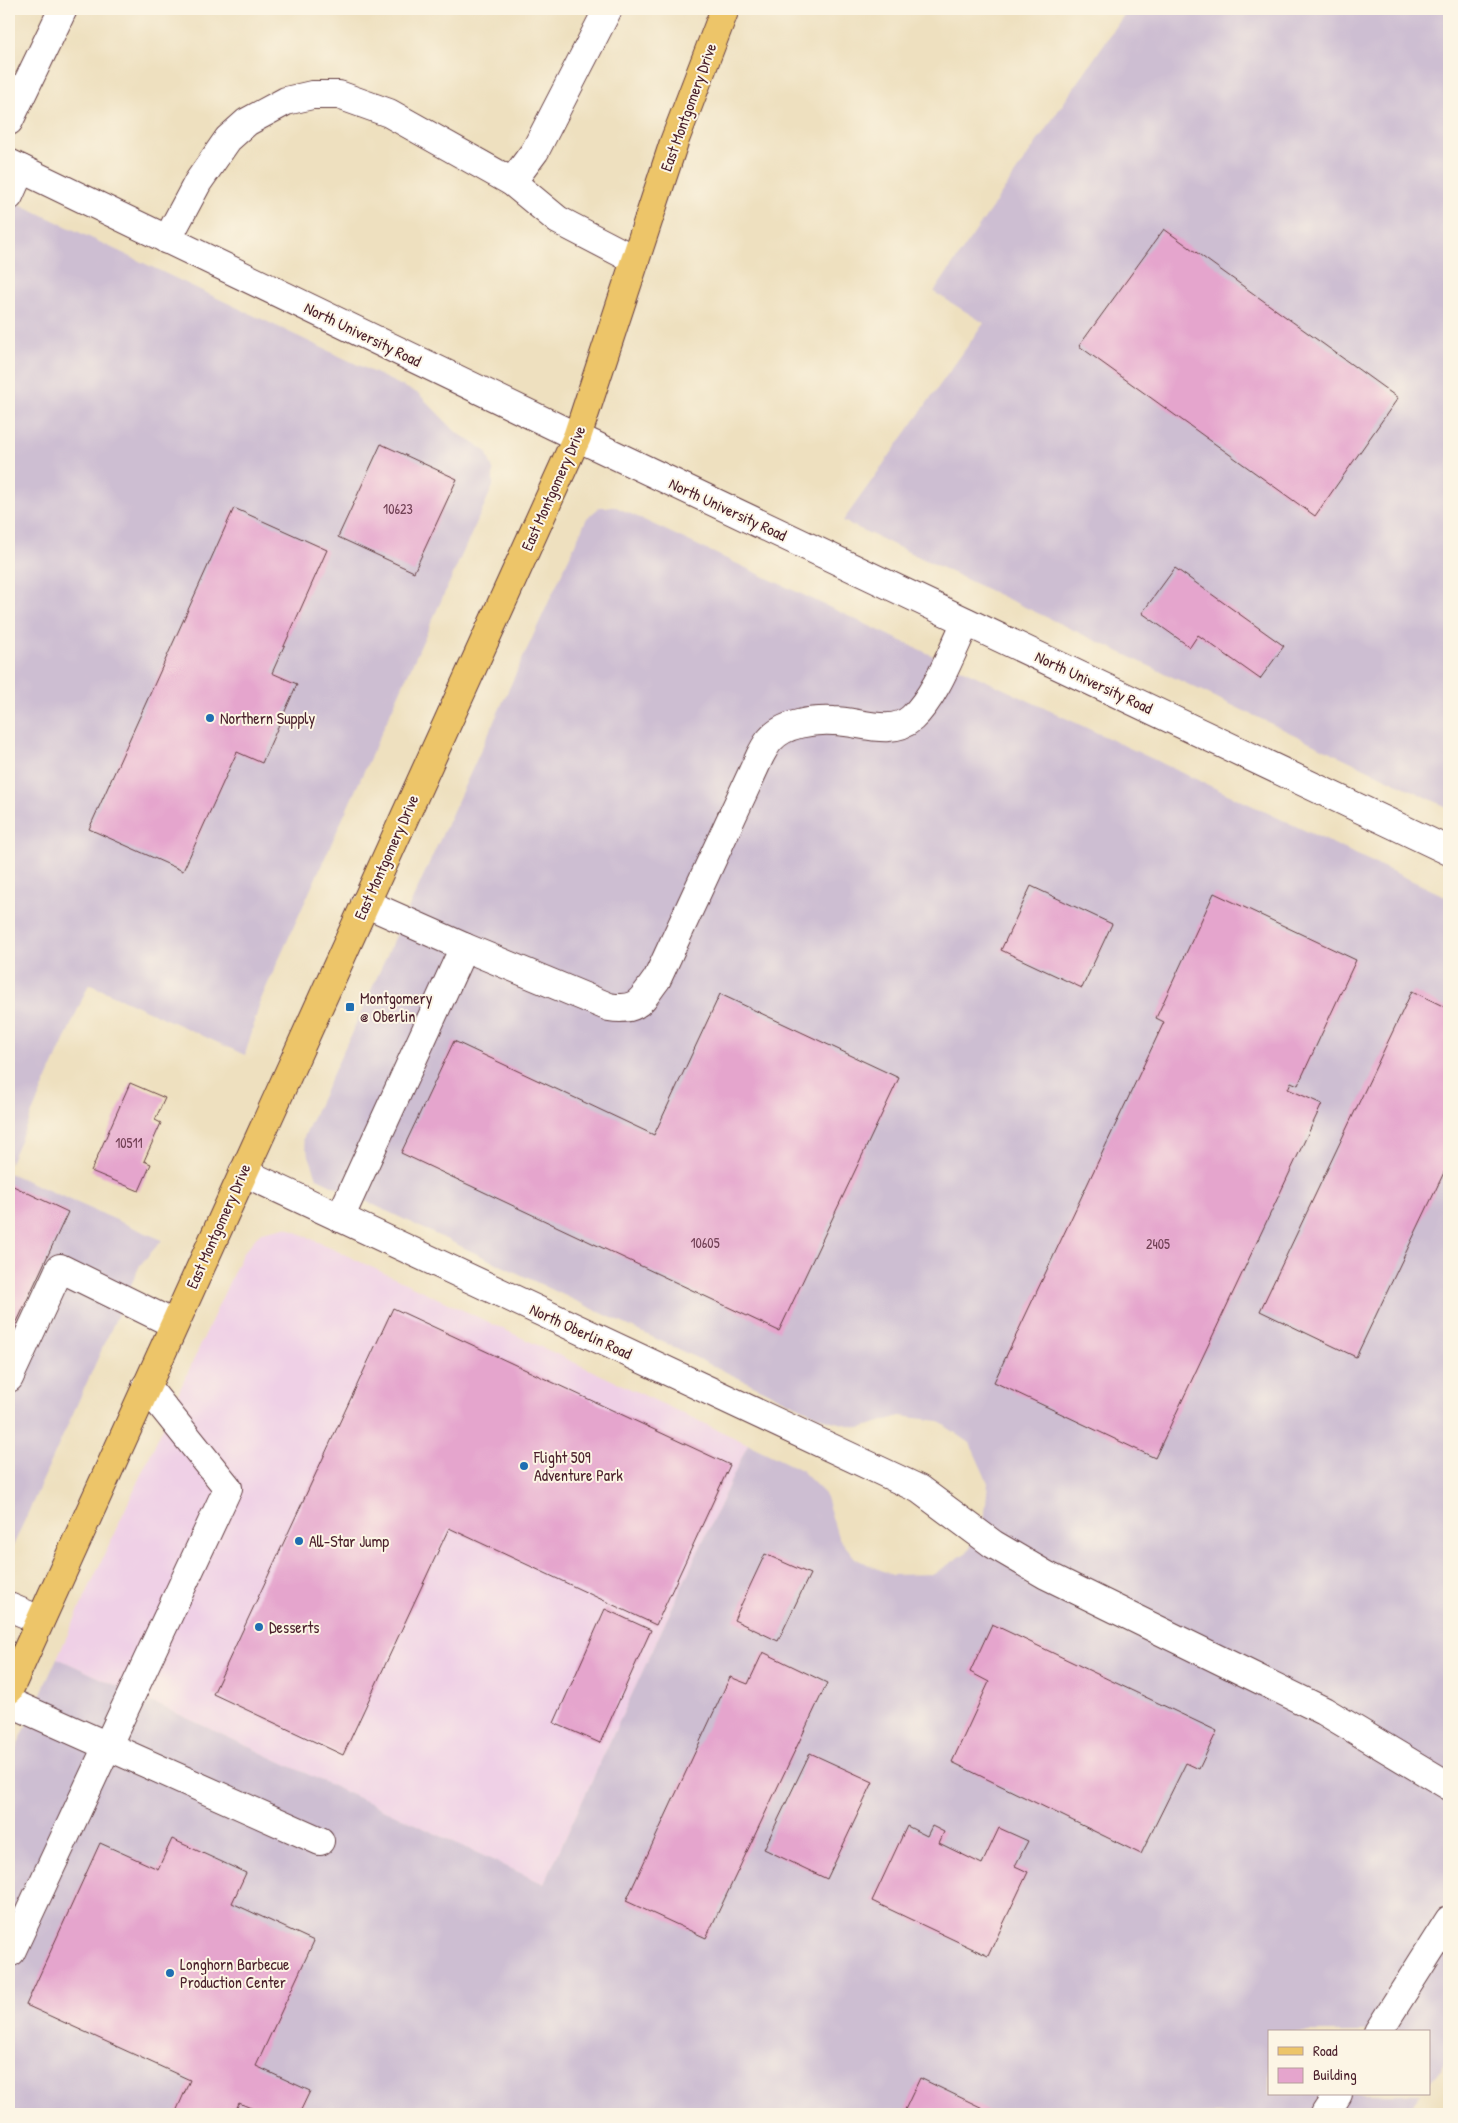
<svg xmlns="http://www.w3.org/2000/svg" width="1458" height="2123" font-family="'Patrick Hand',sans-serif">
	<rect width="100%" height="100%" fill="#fcf5e5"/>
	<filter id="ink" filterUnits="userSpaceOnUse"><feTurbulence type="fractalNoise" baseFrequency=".02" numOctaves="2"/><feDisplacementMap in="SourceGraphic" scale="10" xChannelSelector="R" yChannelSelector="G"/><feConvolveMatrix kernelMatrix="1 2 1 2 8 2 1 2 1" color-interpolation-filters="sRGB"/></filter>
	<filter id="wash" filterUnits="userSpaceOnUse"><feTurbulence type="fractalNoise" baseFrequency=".0096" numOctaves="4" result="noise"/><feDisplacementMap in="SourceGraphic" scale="20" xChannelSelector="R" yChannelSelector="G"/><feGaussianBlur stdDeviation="1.12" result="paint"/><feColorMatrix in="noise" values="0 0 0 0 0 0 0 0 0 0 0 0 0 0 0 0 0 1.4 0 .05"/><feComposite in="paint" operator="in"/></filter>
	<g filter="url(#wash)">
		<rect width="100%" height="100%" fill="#eee0bf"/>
		<polygon fill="#efd0e6" points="286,1227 748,1444 544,1884 57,1658 242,1254 261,1232"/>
		<g fill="#cdbed2">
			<polygon points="1128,9 1449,9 1449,808 843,521 984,323 934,292"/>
			<polygon points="9,199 419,394 456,432 486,451 493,470 493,486 261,999 245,1055 89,984 9,1165"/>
			<polygon points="600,507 616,507 1449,898 1449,2058 1429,2083 1429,2032 1269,2032 1269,2094 1421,2094 1405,2114 9,2114 9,1764 57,1658 544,1884 748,1444 801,1470 825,1494 838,1537 856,1559 892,1575 934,1574 967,1552 984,1523 988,1483 970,1443 938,1421 900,1416 861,1428 827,1420 317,1178 303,1139 587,518"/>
			<polygon points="9,1173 162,1240 140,1265 9,1555"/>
		</g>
		<g id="blocks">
			<g fill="#e5a5cd">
				<polygon points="1164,229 1398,398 1315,516 1079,346"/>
				<polygon points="381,444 457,479 414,572 338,537"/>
				<polygon points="234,508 327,550 272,673 297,684 262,763 237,752 183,871 89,829"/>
				<polygon points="1175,568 1284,646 1260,679 1198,635 1190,647 1142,613"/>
				<polygon points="1031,886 1112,924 1082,988 1001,950"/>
				<polygon points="1214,893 1356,960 1298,1085 1291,1082 1288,1089 1322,1104 1155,1458 994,1382 1164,1022 1156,1018"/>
				<polygon points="1412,991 1449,1009 1449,1162 1356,1357 1260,1311"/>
				<polygon points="720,994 899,1078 779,1331 401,1153 454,1041 654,1135"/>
				<polygon points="130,1083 165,1098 155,1120 161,1123 144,1161 151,1164 139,1191 91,1171"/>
				<polygon points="9,1184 68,1212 9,1339"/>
				<polygon points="393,1308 730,1465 656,1625 449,1528 343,1755 213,1694"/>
				<polygon points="765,1554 810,1574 778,1641 734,1620"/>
				<polygon points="605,1609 651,1630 600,1743 554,1723"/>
				<polygon points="992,1624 1217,1731 1199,1769 1186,1763 1141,1854 952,1762 989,1682 970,1672"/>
				<polygon points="763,1652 827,1683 706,1938 626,1901 730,1677 748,1684"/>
				<polygon points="810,1753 873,1782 827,1879 764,1849"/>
				<polygon points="907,1826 927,1836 932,1826 944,1832 939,1843 982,1864 999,1828 1028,1841 1015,1866 1028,1872 988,1956 872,1901"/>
				<polygon points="172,1839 246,1873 232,1903 314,1941 256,2066 310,2091 299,2114 265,2114 239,2103 234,2114 175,2114 190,2080 26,2005 100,1843 158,1869"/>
				<polygon points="920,2078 995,2114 903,2114"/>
			</g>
		</g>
	</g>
	<g filter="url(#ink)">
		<use href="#blocks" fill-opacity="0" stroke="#633c41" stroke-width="1"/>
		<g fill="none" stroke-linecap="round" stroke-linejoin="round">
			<defs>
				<g id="minor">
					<polyline points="9,121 63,9"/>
					<polyline points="9,163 577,437 1449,851"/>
					<polyline points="512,182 535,151 608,9"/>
					<polyline points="9,196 21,169"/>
					<polyline points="167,240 198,182 228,139 247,122 286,101 312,95 339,95 389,113 512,182 558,220 635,260"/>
					<path d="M464,947l145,60c29,5 32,-7 48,-28l103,-223c3,-5 6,-12 10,-16 14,-17 44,-20 64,-19 24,0 57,16 78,-3 24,-22 40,-67 54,-96"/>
					<polyline points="243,1172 919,1489 993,1544 1046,1575 1324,1711 1449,1786"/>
					<polyline points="340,1218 464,947 365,903"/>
					<polyline points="9,1378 60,1268 174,1324"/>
					<polyline points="9,1607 40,1620"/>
					<polyline points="9,1702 320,1841"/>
					<polyline points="11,1952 228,1488 146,1386"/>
					<polyline points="1378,2032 1449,1920"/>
					<polyline points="1325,2114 1338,2094"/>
				</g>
				<polyline id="major" points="9,1690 577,437 674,142 725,9"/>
			</defs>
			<use href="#minor" stroke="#633c41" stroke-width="30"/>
			<use href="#major" stroke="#633c41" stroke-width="30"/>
			<use href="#minor" stroke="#fff" stroke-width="28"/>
			<use href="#major" stroke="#edc569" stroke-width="28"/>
		</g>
	</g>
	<g fill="#1f6fb2" stroke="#fcf5e5" stroke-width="2">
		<circle cx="210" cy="718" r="5"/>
		<rect x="345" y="1002" width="10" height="10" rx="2.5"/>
		<circle cx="524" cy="1466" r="5"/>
		<circle cx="299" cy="1541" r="5"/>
		<circle cx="259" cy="1627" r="5"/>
		<circle cx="170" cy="1973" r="5"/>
	</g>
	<g text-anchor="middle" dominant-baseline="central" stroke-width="4" stroke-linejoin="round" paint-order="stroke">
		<g font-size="14" fill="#714054">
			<text x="398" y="508">10623</text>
			<text x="129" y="1142">10511</text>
			<text x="705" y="1242">10605</text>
			<text x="1158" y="1243">2405</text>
		</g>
		<g font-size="16" fill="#4a1f2b" stroke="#fcf5e5">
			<text transform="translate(688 107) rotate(-70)">East Montgomery Drive</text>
			<text transform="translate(363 334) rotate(26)">North University Road</text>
			<text transform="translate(553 488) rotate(-66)">East Montgomery Drive</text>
			<text transform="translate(728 509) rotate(25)">North University Road</text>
			<text transform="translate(1094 682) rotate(25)">North University Road</text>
			<text transform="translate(386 857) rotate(-66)">East Montgomery Drive</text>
			<text transform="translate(218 1226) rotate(-66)">East Montgomery Drive</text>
			<text transform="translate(581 1331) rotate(25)">North Oberlin Road</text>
		</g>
		<g font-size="16" fill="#4a1f2b" stroke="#fcf5e5" text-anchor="start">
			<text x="220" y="718">Northern Supply</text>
			<text x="360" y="998">Montgomery<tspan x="360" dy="18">@ Oberlin</tspan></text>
			<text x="534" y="1457">Flight 509<tspan x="534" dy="18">Adventure Park</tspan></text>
			<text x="309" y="1541">All-Star Jump</text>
			<text x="269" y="1627">Desserts</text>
			<text x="180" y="1964">Longhorn Barbecue<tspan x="180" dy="18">Production Center</tspan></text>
		</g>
	</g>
	<rect width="1458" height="2123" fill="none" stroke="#fcf5e5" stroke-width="30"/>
	<rect x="1268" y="2030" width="162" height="65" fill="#fcf5e5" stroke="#b59f9b"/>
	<rect x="1278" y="2047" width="25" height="8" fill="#edc569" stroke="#b59f9b"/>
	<text x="1313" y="2056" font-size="15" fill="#4a1f2b">Road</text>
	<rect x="1278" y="2068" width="25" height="15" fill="#e5a5cd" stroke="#b59f9b"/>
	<text x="1313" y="2080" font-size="15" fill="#4a1f2b">Building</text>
</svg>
